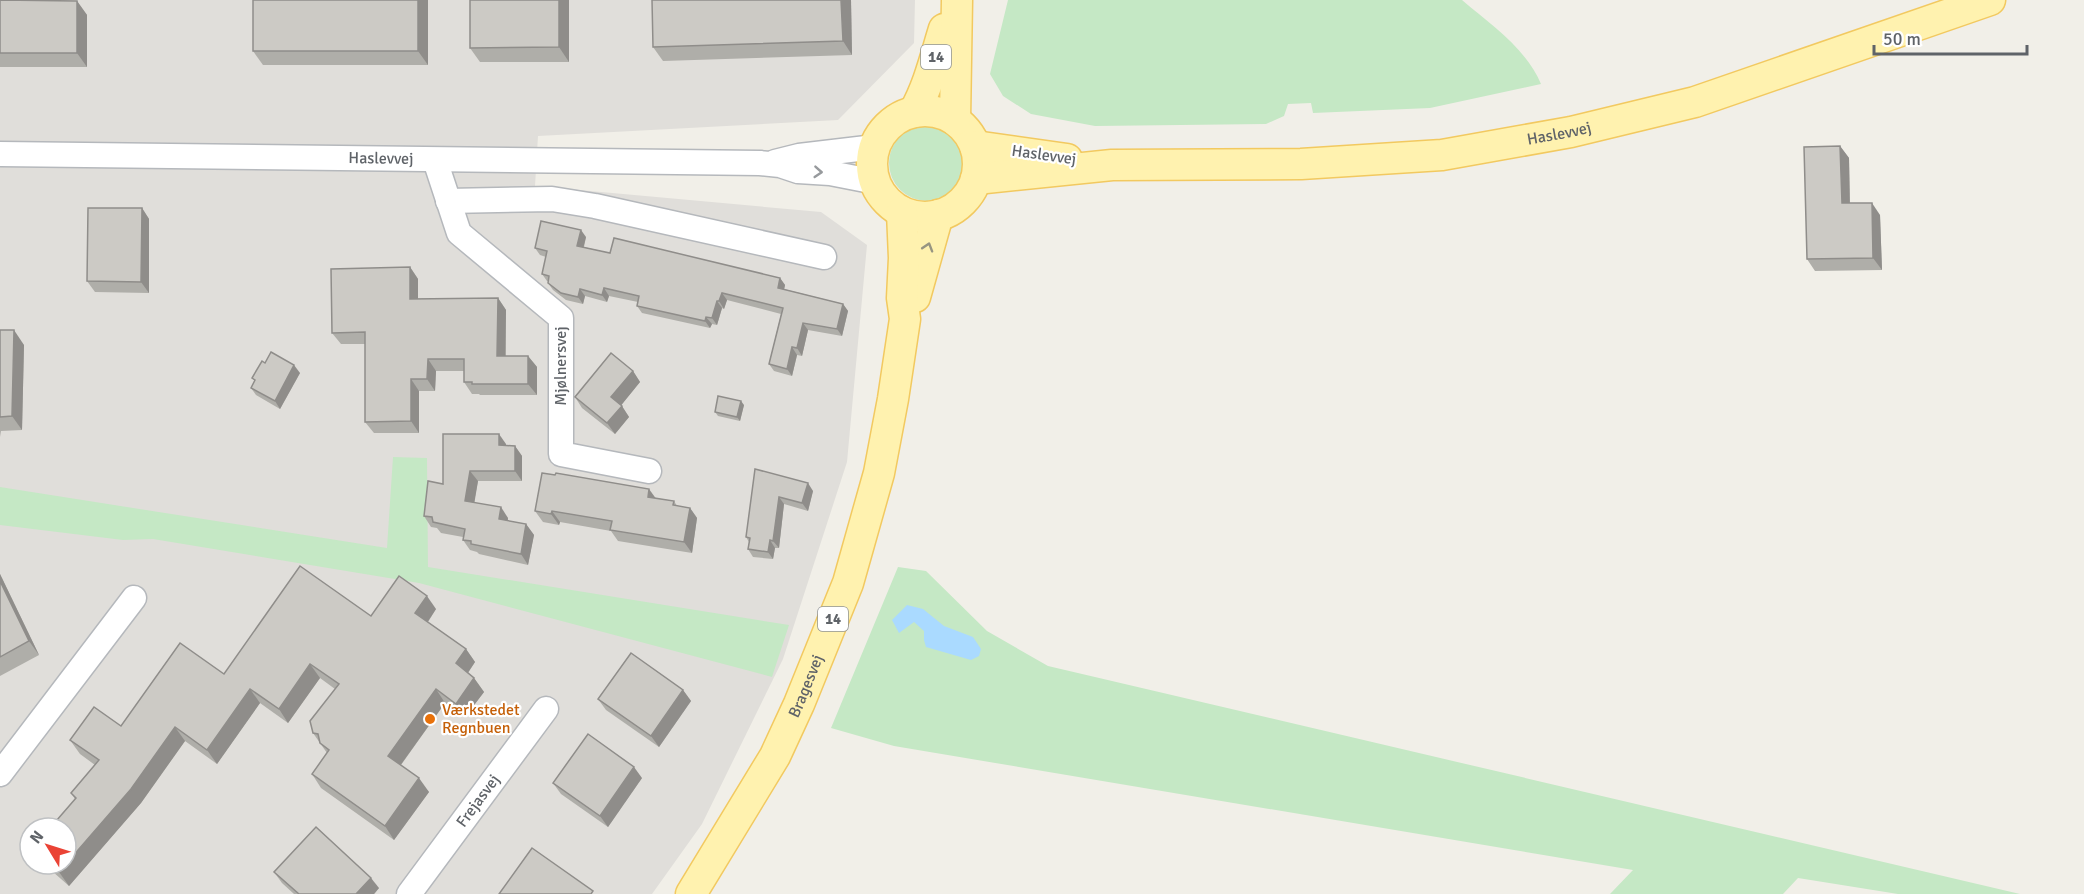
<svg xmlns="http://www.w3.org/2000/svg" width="2084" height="894" font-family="Signika,sans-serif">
	<rect width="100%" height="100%" fill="#f1efe8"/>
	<path fill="#e0deda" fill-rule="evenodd" d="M0,0h915l-1,43 -76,77 -300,16 -3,50 286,26 46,33 -20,217 -64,197 -81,165 -50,70h-652zM30,828h36v36h-36z"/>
	<g fill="#c5e8c5">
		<path d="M1008,0h454c29,25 64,48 79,84l-111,24 -117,5 -2,-10 -23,1 -4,12 -18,8 -171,2 -64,-12 -28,-18 -13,-22z"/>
		<circle cx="927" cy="163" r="38"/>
		<polygon points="393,457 427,458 428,567 789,625 772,677 419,583 153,539 123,540 0,525 0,487 387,548"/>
		<polygon points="898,567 926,571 987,631 1048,666 2020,894 1898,894 1798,878 1783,894 1610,894 1633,870 894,746 831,728"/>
	</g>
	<polygon fill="#aadaff" points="907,605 923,609 944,626 973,637 981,649 979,656 971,660 926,647 924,640 924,631 914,622 899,633 892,620"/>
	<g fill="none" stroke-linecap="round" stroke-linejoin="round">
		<defs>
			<g id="minor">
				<path id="s1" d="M0,154l760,9 20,2 18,6 32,2 46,9"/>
				<polyline points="435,160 459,233 561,318 561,454 649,471"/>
				<polyline points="775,162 799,156 875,147"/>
				<polyline points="448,201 552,199 595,206 824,257"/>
				<polyline points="0,774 134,598"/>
				<path id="s2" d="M409,894l137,-185"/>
			</g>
			<g id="major">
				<circle cx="925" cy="164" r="53"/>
				<path d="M914,112c15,-27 21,-54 30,-83"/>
				<polyline points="955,120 957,0"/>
				<polyline points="975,146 1067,159"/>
				<path id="s3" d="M976,179l136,-14 189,-1 141,-9 129,-23 124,-30 295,-102"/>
				<polyline points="915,297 938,215"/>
				<path id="s4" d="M691,894l84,-138 24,-52 49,-121 31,-110 14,-74 12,-80 -3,-21 2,-40 -2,-46"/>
			</g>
		</defs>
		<use href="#minor" stroke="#b5b8bc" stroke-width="27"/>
		<use href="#major" stroke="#f2c960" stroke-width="33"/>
		<use href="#minor" stroke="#fff" stroke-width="24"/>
		<use href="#major" stroke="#fff2af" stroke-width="30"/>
	</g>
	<g fill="#afaea9">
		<polygon points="0,0 77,1 87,15 87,67 0,67"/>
		<polygon points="569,0 569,62 480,62 470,48"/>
		<polygon points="851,0 852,55 663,61 653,47"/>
		<polygon points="428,1 428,65 263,65 253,51"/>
		<polygon points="1840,146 1849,158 1850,203 1880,215 1882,270 1815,271 1807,259"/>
		<polygon points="142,208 149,219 149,293 95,292 87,281"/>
		<polygon points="586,237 584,247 610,253 780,278 785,285 784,289 843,304 848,311 842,336 808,330 802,356 797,355 792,376 774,371 769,364 781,314 727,300 724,309 722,308 717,325 712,324 710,328 642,313 637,306 638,302 609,296 607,302 585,296 583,304 566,300 553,290 548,283 548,281 547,281 542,274 546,257 540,255 535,248"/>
		<polygon points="410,267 418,279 418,299 498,298 506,310 506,356 528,356 537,367 537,395 480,395 479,394 472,394 464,382 464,371 436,371 435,391 419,391 419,433 374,433 365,422 365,344 341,344 332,333"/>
		<polygon points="0,330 24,345 22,430 1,431 0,437"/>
		<polygon points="265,363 300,373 280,409 256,395 251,388 255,381 252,378"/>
		<polygon points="633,371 640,382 621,405 629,417 615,434 582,408 575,397"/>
		<polygon points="744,405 740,421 718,416 715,412"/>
		<polygon points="506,444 506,445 515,446 522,456 522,481 478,481 474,502 508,518 508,521 526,524 534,535 528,565 479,554 477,552 470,550 463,540 463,537 441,533 437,528 431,527 424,516 443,484"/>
		<polygon points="755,469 813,491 808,511 784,504 779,548 775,548 773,559 753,557 748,549 749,542 746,537"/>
		<polygon points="655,498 674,501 677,506 690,508 697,518 692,553 618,541 611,531 560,522 559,525 543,522 535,511"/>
		<polygon points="0,574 39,655 0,676"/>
		<polygon points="436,609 428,622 466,649 475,662 468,673 474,678 484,692 465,717 445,703 401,765 429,792 394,840 321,788 312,774 327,753 313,733 335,689 320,678 288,723 260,703 217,764 185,741 141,803 69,886 44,864 66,864 75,799 71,793 95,765 80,754 70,740 121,726 224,674 371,616"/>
		<polygon points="683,690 691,701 659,747 606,710 598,699"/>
		<polygon points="642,778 608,827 561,794 553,783"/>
		<polygon points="274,872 379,888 374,894 294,894 282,883"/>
	</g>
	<g fill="#8f8d8a">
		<polygon points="418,0 428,0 428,65 418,51"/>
		<polygon points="559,0 569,0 569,62 559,47"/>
		<polygon points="841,0 851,0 852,55 843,41"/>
		<polygon points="77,1 87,15 87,67 77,53"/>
		<polygon points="1840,146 1849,158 1850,216 1842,203"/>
		<polygon points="1872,203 1880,215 1882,270 1873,258"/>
		<polygon points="142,208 149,219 149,293 141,282"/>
		<polygon points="581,230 586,237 582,253 577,246"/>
		<polygon points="410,267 418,279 418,311 410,299"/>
		<polygon points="780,278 785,285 783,295 778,288"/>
		<polygon points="604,288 609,296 607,302 602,295"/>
		<polygon points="580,289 585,296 583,304 578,297"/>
		<polygon points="722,293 727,300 724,309 719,301"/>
		<polygon points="498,298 506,310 505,368 497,356"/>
		<polygon points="717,301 722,308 717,325 712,318"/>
		<polygon points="843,304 848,311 842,336 837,329"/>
		<polygon points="706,317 712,324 710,328 705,321"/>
		<polygon points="803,323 808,330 802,356 797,348"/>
		<polygon points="14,330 24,345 22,430 12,416"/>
		<polygon points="792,347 797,355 792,376 787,369"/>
		<polygon points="528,356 537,367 537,395 528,384"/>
		<polygon points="428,359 436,371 435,391 427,379"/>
		<polygon points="294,365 300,373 280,409 275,401"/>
		<polygon points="633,371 640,382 619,408 611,397"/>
		<polygon points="411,379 419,391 419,433 411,421"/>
		<polygon points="741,401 744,405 740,421 737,417"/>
		<polygon points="622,406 629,417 615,434 607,423"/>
		<polygon points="499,434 506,444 506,456 499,445"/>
		<polygon points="515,446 522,456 522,481 515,471"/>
		<polygon points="470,471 478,481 473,511 465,501"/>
		<polygon points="808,483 813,491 808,511 802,503"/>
		<polygon points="649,489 657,500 648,497"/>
		<polygon points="779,497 784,504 779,548 773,541"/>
		<polygon points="501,507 508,518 506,530 499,519"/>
		<polygon points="690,508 697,518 692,553 684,542"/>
		<polygon points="552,511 560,522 559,525 551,514"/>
		<polygon points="526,524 534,535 528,565 521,554"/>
		<polygon points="770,540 775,548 773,559 768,552"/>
		<polygon points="0,574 39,655 29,641 0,581"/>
		<polygon points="427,596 436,609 425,626 415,613"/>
		<polygon points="466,649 475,662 465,677 456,663"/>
		<polygon points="310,664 320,678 288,723 279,709"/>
		<polygon points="474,678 484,692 465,717 456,704"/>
		<polygon points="250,689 260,703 217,764 207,750"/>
		<polygon points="436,689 445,703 397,770 388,756"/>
		<polygon points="683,690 691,701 659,747 651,736"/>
		<polygon points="175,727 185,741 141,803 69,886 59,872"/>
		<polygon points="634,767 642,778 608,827 600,816"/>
		<polygon points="419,778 429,792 394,840 385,826"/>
		<polygon points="371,878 379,888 374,894 356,894"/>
	</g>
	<g fill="#cccac5" stroke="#8f8d8a" stroke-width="1.5">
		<polygon points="0,0 77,1 77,53 0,53"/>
		<rect x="253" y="0" width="165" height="51"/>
		<polygon points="470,0 559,0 559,47 470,48"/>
		<polygon points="652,0 841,0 843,41 653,47"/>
		<polygon points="1840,146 1842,203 1872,203 1873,258 1807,259 1804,147"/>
		<polygon points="88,208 142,208 141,282 87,281"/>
		<polygon points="541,221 581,230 577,246 610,253 614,238 780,278 778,288 843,304 837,329 803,323 797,348 792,347 787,369 769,364 783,308 722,293 719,301 717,301 712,318 706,317 705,321 637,306 639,296 604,288 602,295 580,289 578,297 561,293 548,283 549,276 542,274 547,251 535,248"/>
		<polygon points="410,267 410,299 498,298 497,356 528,356 528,384 472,384 472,382 464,382 464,359 428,359 427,379 411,379 411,421 365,422 365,332 332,333 331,269"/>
		<polygon points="0,330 14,330 12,416 0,417"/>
		<polygon points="271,352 294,365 275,401 251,388 255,380 252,378 262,361 265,363"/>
		<polygon points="611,353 633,371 611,397 622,406 607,423 575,397"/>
		<polygon points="718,396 741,401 737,417 715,412"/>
		<polygon points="443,434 499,434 499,445 515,446 515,471 470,471 465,501 501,507 499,519 526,524 521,554 471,544 471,541 463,540 465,529 433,522 432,517 424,516 428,481 443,484"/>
		<polygon points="755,469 808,483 802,503 779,497 773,541 770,540 768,552 748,549 750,538 746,537"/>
		<polygon points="542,473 555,475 556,473 649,489 648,497 674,501 673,505 690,508 684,542 610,530 612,521 552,511 551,514 535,511"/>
		<polygon points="300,566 371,616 399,576 427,596 415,613 466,649 456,663 474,678 456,704 436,689 388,756 419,778 385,826 312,774 329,750 320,743 318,734 313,733 310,721 339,684 310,664 279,709 250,689 207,750 175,727 131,789 59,872 50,864 66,864 66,828 50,828 76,798 71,793 99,760 70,740 94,707 121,726 180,643 224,674"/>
		<polygon points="0,581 29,641 0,657"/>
		<polygon points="631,653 683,690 651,736 598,699"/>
		<polygon points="588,734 634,767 600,816 553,783"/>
		<polygon points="316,827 371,878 356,894 299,894 274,872"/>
		<polygon points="532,848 593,891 591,894 499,894"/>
	</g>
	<defs><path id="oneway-chevron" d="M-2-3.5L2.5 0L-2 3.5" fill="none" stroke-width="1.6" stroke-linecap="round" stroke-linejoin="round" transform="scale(1.5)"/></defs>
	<use stroke="#979a9d" href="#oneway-chevron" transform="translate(818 172) rotate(4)"/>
	<use stroke="#979581" href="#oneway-chevron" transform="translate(928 247) rotate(-73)"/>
	<circle fill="#e8710a" stroke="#fff" stroke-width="2" cx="430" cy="719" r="6"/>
	<g text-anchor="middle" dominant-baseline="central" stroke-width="4.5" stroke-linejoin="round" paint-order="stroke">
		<g fill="#fff" stroke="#8f9295" stroke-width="1.5">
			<rect x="921" y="45" width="30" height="24" rx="4.5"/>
			<rect x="818" y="607" width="30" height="24" rx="4.5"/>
		</g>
		<g font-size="15" font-weight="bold" fill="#5f6368">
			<text x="936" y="57">14</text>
			<text x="833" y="619">14</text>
		</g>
		<g font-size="16" fill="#5f6368" stroke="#fff">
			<text stroke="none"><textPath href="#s3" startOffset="586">Haslevvej</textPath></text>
			<text transform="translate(1044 155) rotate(8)">Haslevvej</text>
			<text stroke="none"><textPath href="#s1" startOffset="381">Haslevvej</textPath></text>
			<text transform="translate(561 366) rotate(-90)">Mjølnersvej</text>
			<text stroke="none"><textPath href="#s4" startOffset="238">Bragesvej</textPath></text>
			<text stroke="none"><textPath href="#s2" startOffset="116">Frejasvej</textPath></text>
		</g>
		<g font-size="16" fill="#c56008" stroke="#fff" text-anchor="start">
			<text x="442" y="710">Værkstedet<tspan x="442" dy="18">Regnbuen</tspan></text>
		</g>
	</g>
	<g transform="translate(48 846) rotate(308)"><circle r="28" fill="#ffffff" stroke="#bfc1c3" stroke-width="1.5"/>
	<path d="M0-4.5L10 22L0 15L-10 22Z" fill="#ea4335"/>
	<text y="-9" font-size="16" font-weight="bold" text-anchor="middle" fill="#5f6368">N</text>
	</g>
	<path d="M1874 45v9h153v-9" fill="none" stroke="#5f6368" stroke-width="3"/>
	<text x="1883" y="45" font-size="18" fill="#5f6368" stroke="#ffffff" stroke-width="4.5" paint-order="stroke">50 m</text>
</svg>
